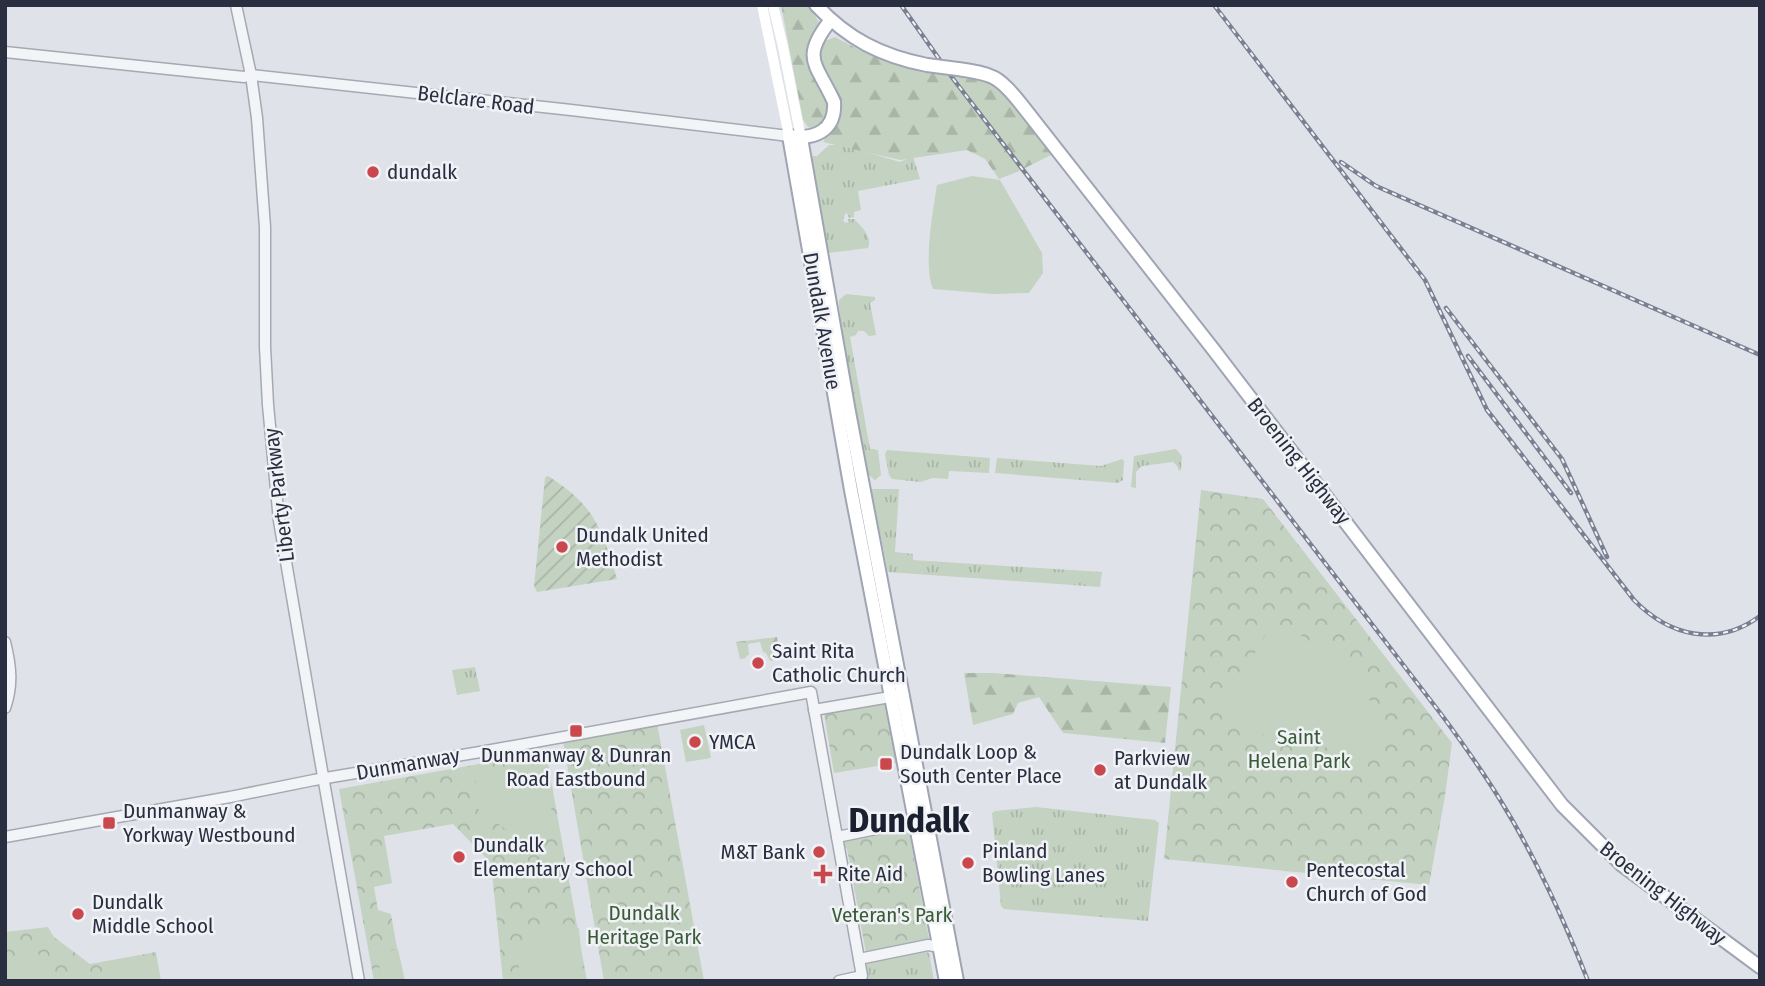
<svg xmlns="http://www.w3.org/2000/svg" width="1765" height="986" font-family="'Fira Sans Condensed',sans-serif">
	<defs>
		<pattern id="grass-tufts" width="24" height="20" patternUnits="userSpaceOnUse" patternTransform="scale(1.75)"><rect width="24" height="20" fill="#c4d2c1"/><path d="M3 7l-1-3M5 7V3M7 7l1-3M15 17l-1-3M17 17v-4M19 17l1-3" fill="none" stroke="#a8b5a7"/></pattern>
		<pattern id="forest-firs" width="22" height="20" patternUnits="userSpaceOnUse" patternTransform="scale(1.75)"><rect width="22" height="20" fill="#c4d2c1"/><path d="M5 1l3.5 6h-7zM16 11l3.5 6h-7z" fill="#a8b5a7"/></pattern>
		<pattern id="park-crowns" width="20" height="18" patternUnits="userSpaceOnUse" patternTransform="scale(1.75)"><rect width="20" height="18" fill="#c4d2c1"/><path d="M2 6a3 3 0 1 1 6 0M12 15a3 3 0 1 1 6 0" fill="none" stroke="#a8b5a7"/></pattern>
		<pattern id="garden-furrows" width="10" height="10" patternUnits="userSpaceOnUse" patternTransform="scale(1.75)"><rect width="10" height="10" fill="#c4d2c1"/><path d="M-1 1l2-2M0 10L10 0M9 11l2-2" fill="none" stroke="#a8b5a7"/></pattern>
	</defs>
	<rect width="100%" height="100%" fill="#e0e2e9"/>
	<g fill="url(#grass-tufts)">
		<path d="M829,145h14l57,17 13,-6 7,23 -62,12 3,19 -7,2v5l-5,1 -2,-5 -2,1 -2,6 2,3 4,-1 -1,-3h6c8,8 19,18 14,29l-40,5 -17,-97h6z"/>
		<polygon points="846,294 875,297 875,300 870,303 876,335 869,336 864,331 858,331 856,335 850,337 870,449 878,450 881,475 875,480 865,472 839,307 839,300"/>
		<polygon points="1176,449 1182,456 1181,470 1179,471 1177,466 1173,462 1142,466 1136,472 1136,488 1131,487 1134,456"/>
		<polygon points="887,450 990,458 989,473 949,471 948,479 933,478 920,482 892,479 889,475 885,454"/>
		<polygon points="997,458 1101,466 1122,459 1124,461 1123,480 1118,483 995,473"/>
		<polygon points="871,489 899,489 895,552 913,554 913,560 1102,572 1100,587 888,572"/>
		<polygon points="475,667 480,691 457,695 452,670"/>
		<polygon points="1036,807 1155,820 1159,823 1148,921 1004,909 1001,906 992,813 995,811"/>
		<polygon points="926,952 929,953 934,981 868,981 866,967 868,961"/>
	</g>
	<g fill="url(#forest-firs)">
		<polygon points="781,5 808,5 819,22 809,51 828,103 828,113 825,124 816,129 808,127 803,120"/>
		<path d="M835,37c19,10 38,21 59,26 31,8 90,11 113,31 15,13 33,43 46,60l-36,18 -18,7 -14,-20 -18,-9 -67,10 -77,-18 15,-26 -18,-52v-13l5,-10z"/>
		<polygon points="777,637 780,659 770,661 766,653 763,652 760,642 748,644 749,655 746,656 746,658 740,659 736,642"/>
		<polygon points="964,673 994,673 1171,687 1165,743 1063,733 1039,697 1018,703 1013,714 973,725"/>
	</g>
	<g fill="url(#park-crowns)">
		<polygon points="1201,490 1263,499 1452,743 1445,796 1429,885 1164,859"/>
		<polygon points="884,703 896,763 834,773 824,714"/>
		<polygon points="657,723 704,981 604,981 563,741"/>
		<polygon points="546,752 587,981 503,981 491,863 453,824 384,836 392,883 374,887 378,910 391,914 403,981 374,981 339,789"/>
		<polygon points="908,827 929,939 926,941 866,953 847,849 841,844 845,838"/>
		<polygon points="48,927 54,937 90,964 156,952 161,981 5,981 5,932"/>
	</g>
	<path fill="url(#garden-furrows)" d="M547,476l3,1c11,8 22,15 31,25 20,20 28,51 36,77l-80,13 -3,-6 11,-108z"/>
	<g fill="#c4d2c1">
		<path d="M972,176l28,4 42,73 1,20 -14,20 -36,1 -60,-5c-10,-23 0,-79 4,-104z"/>
		<path d="M1285,625l90,58 -10,15 21,10 -9,44 -14,4 -49,-11v-13c-27,10 -61,4 -85,-11l1,-7 -5,-10 44,-75z"/>
		<polygon points="704,725 711,758 686,762 680,730"/>
		<polygon points="538,764 544,768 556,834 516,837 478,809 475,771"/>
		<polygon points="539,924 579,928 583,976 580,981 521,981 517,954"/>
		<polygon points="31,949 53,964 55,981 8,981 6,973 8,962"/>
		<polygon points="398,949 405,981 382,981 377,954"/>
		<polygon points="154,956 159,981 109,981 106,964"/>
	</g>
	<g fill="none" stroke-linecap="round" stroke-linejoin="round">
		<defs>
			<g id="tertiary">
				<polyline points="236,5 251,75 257,118 265,227 265,347 268,405 279,521 314,725 359,981"/>
				<polyline points="5,52 244,77 251,75 571,110 789,136"/>
				<path d="M5,642c6,24 8,43 0,66"/>
				<polyline points="814,710 896,696"/>
				<polyline points="5,837 230,797 314,780 486,751 811,692 862,976 839,981"/>
				<polyline points="837,837 920,820"/>
				<polyline points="859,959 928,945 940,947 945,950"/>
			</g>
			<g id="primary">
				<path d="M816,5c32,34 65,51 111,60"/>
				<path d="M830,21c-30,38 -13,43 4,81 2,29 -20,38 -45,34l62,354 95,491"/>
				<path d="M958,69c35,5 41,7 63,35l192,245 349,456 60,60 138,102"/>
				<polyline points="801,138 849,412 957,981"/>
			</g>
		</defs>
		<use href="#tertiary" stroke="#a5a9b3" stroke-width="13"/>
		<use href="#primary" stroke="#a0a5b4" stroke-width="16"/>
		<use href="#tertiary" stroke="#f3f4f7" stroke-width="10"/>
		<g stroke="#fff" stroke-width="10">
			<polyline points="762,5 789,136"/>
			<polyline points="773,5 783,47 801,138"/>
		</g>
		<use href="#primary" stroke="#fff" stroke-width="12"/>
		<defs>
			<g id="rail">
				<path d="M901,5l53,75 487,634c20,27 40,55 58,84 36,58 64,119 89,183"/>
				<path d="M1214,5l211,275 62,130 147,190c35,36 83,48 126,16"/>
				<polyline points="1341,162 1376,186 1760,355"/>
				<polyline points="1446,308 1562,459 1607,557"/>
				<polyline points="1468,356 1571,493"/>
			</g>
		</defs>
		<use href="#rail" stroke="#7a8092" stroke-width="4.5"/>
		<use href="#rail" stroke="#f0f2f6" stroke-width="2" stroke-dasharray="5" stroke-linecap="butt"/>
		<defs>
			<polyline id="primary-bridge" points="927,65 958,69"/>
		</defs>
		<use href="#primary-bridge" stroke="#a0a5b4" stroke-width="16" stroke-linecap="butt"/>
		<use href="#primary-bridge" stroke="#fff" stroke-width="12"/>
	</g>
	<g fill="#ca484d" stroke="#f0f2f6" stroke-width="2.5">
		<circle cx="373" cy="172" r="7"/>
		<circle cx="562" cy="547" r="7"/>
		<circle cx="758" cy="663" r="7"/>
		<rect x="569" y="724" width="14" height="14" rx="3.5"/>
		<circle cx="695" cy="742" r="7"/>
		<rect x="879" y="757" width="14" height="14" rx="3.5"/>
		<circle cx="1100" cy="770" r="7"/>
		<rect x="102" y="816" width="14" height="14" rx="3.5"/>
		<circle cx="819" cy="852" r="7"/>
		<circle cx="459" cy="857" r="7"/>
		<circle cx="968" cy="863" r="7"/>
		<path d="M819.5 863.5h7v7h7v7h-7v7h-7v-7h-7v-7h7z"/>
		<circle cx="1292" cy="882" r="7"/>
		<circle cx="78" cy="914" r="7"/>
	</g>
	<g text-anchor="middle" dominant-baseline="central" stroke-width="5" stroke-linejoin="round" paint-order="stroke">
		<g font-size="21" fill="#292f40" stroke="#f0f2f6">
			<text transform="translate(476 100) rotate(7)">Belclare Road</text>
			<text transform="translate(822 321) rotate(80)">Dundalk Avenue</text>
			<text transform="translate(1299 461) rotate(52)">Broening Highway</text>
			<text transform="translate(279 495) rotate(-97)">Liberty Parkway</text>
			<text transform="translate(408 764) rotate(-10)">Dunmanway</text>
			<text transform="translate(1663 893) rotate(38)">Broening Highway</text>
		</g>
		<g font-size="21" fill="#292f40" stroke="#f0f2f6" text-anchor="start">
			<text x="387" y="172">dundalk</text>
			<text x="576" y="535">Dundalk United<tspan x="576" dy="24">Methodist</tspan></text>
			<text x="772" y="651">Saint Rita<tspan x="772" dy="24">Catholic Church</tspan></text>
			<text x="709" y="742">YMCA</text>
			<text x="900" y="752">Dundalk Loop &amp;<tspan x="900" dy="24">South Center Place</tspan></text>
			<text x="576" y="755" text-anchor="middle">Dunmanway &amp; Dunran<tspan x="576" dy="24">Road Eastbound</tspan></text>
			<text x="1114" y="758">Parkview<tspan x="1114" dy="24">at Dundalk</tspan></text>
			<text x="123" y="811">Dunmanway &amp;<tspan x="123" dy="24">Yorkway Westbound</tspan></text>
			<text x="473" y="845">Dundalk<tspan x="473" dy="24">Elementary School</tspan></text>
			<text x="982" y="851">Pinland<tspan x="982" dy="24">Bowling Lanes</tspan></text>
			<text x="805" y="852" text-anchor="end">M&amp;T Bank</text>
			<text x="1306" y="870">Pentecostal<tspan x="1306" dy="24">Church of God</tspan></text>
			<text x="837" y="874">Rite Aid</text>
			<text x="92" y="902">Dundalk<tspan x="92" dy="24">Middle School</tspan></text>
		</g>
		<g font-size="21" fill="#395b37" stroke="#f0f2f6">
			<text x="1299" y="737">Saint<tspan x="1299" dy="24">Helena Park</tspan></text>
			<text x="644" y="913">Dundalk<tspan x="644" dy="24">Heritage Park</tspan></text>
			<text x="892" y="915">Veteran's Park</text>
		</g>
		<g font-size="35" font-weight="bold" fill="#1b2030" stroke="#f0f2f6">
			<text x="909" y="820">Dundalk</text>
		</g>
	</g>
	<rect width="1765" height="986" fill="none" stroke="#292f40" stroke-width="14"/>
</svg>
